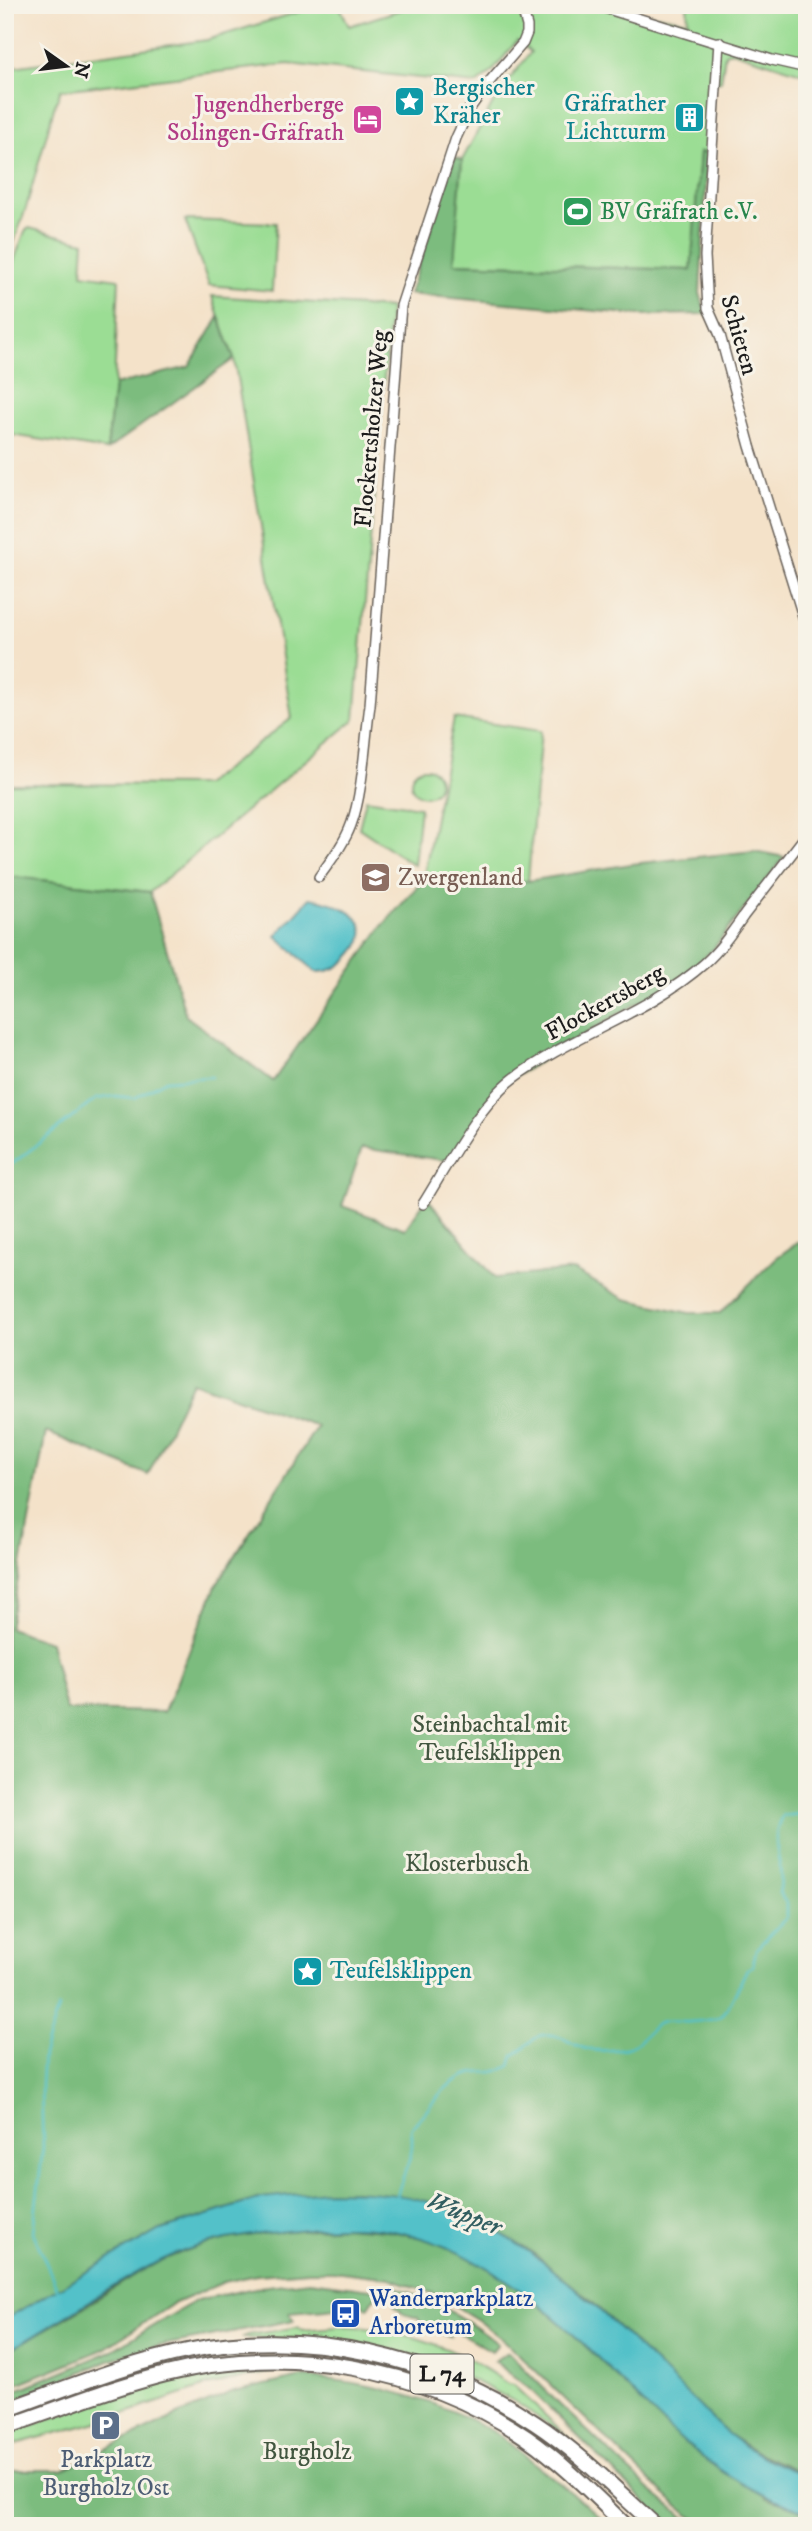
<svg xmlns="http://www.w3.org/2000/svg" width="812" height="2531" font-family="'IM FELL DW Pica',serif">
	<rect width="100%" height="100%" fill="#f7f3e8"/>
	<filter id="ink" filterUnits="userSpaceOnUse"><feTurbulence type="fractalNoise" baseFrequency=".0143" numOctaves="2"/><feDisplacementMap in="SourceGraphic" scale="14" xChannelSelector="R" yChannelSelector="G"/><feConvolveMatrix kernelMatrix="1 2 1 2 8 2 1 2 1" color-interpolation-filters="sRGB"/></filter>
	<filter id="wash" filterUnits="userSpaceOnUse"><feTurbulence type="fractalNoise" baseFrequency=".00686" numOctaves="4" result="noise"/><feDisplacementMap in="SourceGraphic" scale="28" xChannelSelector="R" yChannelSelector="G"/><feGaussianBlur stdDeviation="1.57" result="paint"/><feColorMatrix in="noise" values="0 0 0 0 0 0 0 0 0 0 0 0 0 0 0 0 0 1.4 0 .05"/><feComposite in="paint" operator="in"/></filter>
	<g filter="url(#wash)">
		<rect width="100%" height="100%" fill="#f4e2c9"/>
		<g fill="#9bdd94" stroke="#5c7c58" stroke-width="2">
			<polygon points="321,5 345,5 340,7 349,26 416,5 616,5 616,8 688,21 687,5 807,5 807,75 732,51 725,54 721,81 712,83 708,153 700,153 692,270 453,263 462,160 498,94 531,52 517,41 492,72 476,84 288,64 61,90 54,108 26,208 5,268 5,68 207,40"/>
			<polygon points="185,220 276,223 272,291 209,285"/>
			<polygon points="29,228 84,242 82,274 119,279 114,385 107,450 5,434 5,285 25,231"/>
			<polygon points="212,296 390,308 355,719 150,892 5,876 5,784 204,785 292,718 234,359"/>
			<polygon points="454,718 541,731 528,881 423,880"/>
			<circle cx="425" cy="782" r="14"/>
			<polygon points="366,799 420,807 414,865 359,828"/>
			<path d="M348,2326c63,5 108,21 160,58l5,1 56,53 -57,-38 -34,-17 -34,-16 -34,-11 -83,-17 -85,-1 6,-3 50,-8 4,3z"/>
			<path d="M280,2367v3l-73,16 -99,33 -103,28v-12c57,-20 115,-45 174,-58 33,-7 67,-9 101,-10z"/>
		</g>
		<g fill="#7cbc7e" stroke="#4c6c4d" stroke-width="2" fill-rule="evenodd">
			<polygon points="700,152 708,153 700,293 706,314 640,315 409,294 455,157 462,160 454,263 691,270"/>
			<polygon points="219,317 234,359 107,450 114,385 189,367"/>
			<path d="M754,851l30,6 -71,92 -30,29 -63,35 -117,71 -55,77 -86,-13 -20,58 63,23 22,-31 68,80 78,-8 52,29 64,14h31l56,-55 31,-22v1239l-49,-22 -32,-20 -136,-133 -57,-47 -45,-27 -58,-24 -75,-11 -94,7 -103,33 -153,88v-1443l145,16 36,124 87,65 111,-157 39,-44 105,1 103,-17zM192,1382l125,44 -101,160 -52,126 -98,-2 -16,-68 -41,-14 37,-196 102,43z"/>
			<polygon points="343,2227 387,2230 427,2239 460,2252 493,2270 521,2290 570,2331 634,2393 767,2498 807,2512 807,2526 707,2526 685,2512 653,2484 506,2342 478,2320 437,2295 390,2278 333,2271 308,2271 257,2275 224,2282 173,2304 104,2349 5,2389 5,2352 66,2318 140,2272 162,2260 196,2247 226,2239 271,2232"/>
			<polygon points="309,2281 379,2290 368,2308 355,2301 338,2308 289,2312 295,2320 163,2345 112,2359 5,2404 5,2395 107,2353 197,2300 260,2287"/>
			<path d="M394,2286c39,14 72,32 104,58l-6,7 -43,-24 1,10 -28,-10 -4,-9 -14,-4 -10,-10z"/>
			<polygon points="508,2352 560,2405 649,2489 695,2526 669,2526 532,2391 494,2361"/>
			<path d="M301,2377c62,3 136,22 191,54 12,7 23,17 34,26 29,22 57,44 83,69h-604v-56h57l116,-55 56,-23z"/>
		</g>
		<g fill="#53c1c9" stroke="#386e72" stroke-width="2">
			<path d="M310,898c28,4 72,22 43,55 -10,12 -20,19 -37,19l-40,-36z"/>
			<path d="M326,2191c35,0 72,1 106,12 105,32 175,117 253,189 14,13 27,29 42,41 22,18 53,34 80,42v37c-94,-30 -139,-84 -206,-151 -61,-60 -126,-116 -213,-131 -36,-6 -74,-2 -110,2 -41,4 -81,11 -118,29 -54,26 -101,63 -155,91v-33l153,-88 103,-33z"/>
		</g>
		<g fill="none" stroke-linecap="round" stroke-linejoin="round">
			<g stroke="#53c1c9" stroke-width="2.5">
				<polyline points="5,1193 11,1188 7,1168 96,1099 115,1096 135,1098 166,1080 211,1077"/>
				<polyline points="806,1326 807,1326"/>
				<polyline points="58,2008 43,2055 41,2085 43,2147 33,2232 58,2291"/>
				<path d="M397,2197c6,-28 19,-38 14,-69 18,-19 31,-44 56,-53 16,-5 26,1 43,-9l3,-10c10,-6 20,-19 29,-21 17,-3 31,11 45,14 11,3 33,1 43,-2 15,-5 19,-23 34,-25 8,-2 18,1 26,0 9,-1 25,-1 31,-6 9,-7 20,-36 26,-47l6,-3 3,-17 31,-32v-13l-8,-11c8,-26 -13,-53 4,-77l17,-2 3,-4v-15l4,-11"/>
			</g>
		</g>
	</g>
	<g filter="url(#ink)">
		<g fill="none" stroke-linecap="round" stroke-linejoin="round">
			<defs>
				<g id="minor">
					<polyline points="595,5 772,60 807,68"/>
					<polyline points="719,42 705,256 708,308 720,335 750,446 807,629"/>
					<path d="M319,877c12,-17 25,-33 32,-52 12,-31 14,-86 19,-120l31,-399 55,-168 14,-30 19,-26 34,-39 4,-10v-7l-6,-21"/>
					<path d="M423,1204c23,-37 56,-99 90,-125 60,-45 136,-66 192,-116 15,-13 28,-32 40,-49 21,-27 41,-53 62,-80"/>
				</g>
				<g id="trunk">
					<path d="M5,2410c62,-22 122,-47 187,-60 117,-23 244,7 343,73 44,29 82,68 121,103"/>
					<path d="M5,2427c54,-18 107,-40 161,-53 122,-31 257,-7 361,64 36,25 67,57 99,88"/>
				</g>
			</defs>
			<use href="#minor" stroke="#686159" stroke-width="12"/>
			<use href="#trunk" stroke="#686159" stroke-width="18"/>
			<use href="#minor" stroke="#fff" stroke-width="9"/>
			<use href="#trunk" stroke="#fff" stroke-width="14"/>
		</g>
	</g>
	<defs>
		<symbol id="sight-square" viewBox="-11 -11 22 22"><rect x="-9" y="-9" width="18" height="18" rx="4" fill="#0f9aa8" stroke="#f7f3e8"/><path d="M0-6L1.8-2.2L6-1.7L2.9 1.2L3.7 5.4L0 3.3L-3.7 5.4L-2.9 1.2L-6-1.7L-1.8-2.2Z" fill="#fff"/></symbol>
		<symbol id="building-square" viewBox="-11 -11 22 22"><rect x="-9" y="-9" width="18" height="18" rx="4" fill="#0f9aa8" stroke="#f7f3e8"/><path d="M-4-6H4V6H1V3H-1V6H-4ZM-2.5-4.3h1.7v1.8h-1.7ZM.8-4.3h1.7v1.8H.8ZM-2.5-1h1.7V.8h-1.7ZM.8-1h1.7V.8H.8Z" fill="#fff"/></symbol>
		<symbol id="hotel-square" viewBox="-11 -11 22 22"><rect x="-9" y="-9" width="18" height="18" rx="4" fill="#d1479c" stroke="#f7f3e8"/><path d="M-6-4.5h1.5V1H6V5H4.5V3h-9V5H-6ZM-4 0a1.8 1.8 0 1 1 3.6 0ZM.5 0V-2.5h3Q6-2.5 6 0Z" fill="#fff"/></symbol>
		<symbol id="stadium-square" viewBox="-11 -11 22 22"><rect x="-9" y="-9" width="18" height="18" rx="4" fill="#2e9e5b" stroke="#f7f3e8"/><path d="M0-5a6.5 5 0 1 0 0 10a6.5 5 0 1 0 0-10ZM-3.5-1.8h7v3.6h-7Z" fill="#fff"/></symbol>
		<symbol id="school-square" viewBox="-11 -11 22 22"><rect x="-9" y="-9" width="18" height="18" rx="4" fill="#8d6e63" stroke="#f7f3e8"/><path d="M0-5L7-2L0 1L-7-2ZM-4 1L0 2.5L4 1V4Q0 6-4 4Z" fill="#fff"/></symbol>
		<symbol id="bus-square" viewBox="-11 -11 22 22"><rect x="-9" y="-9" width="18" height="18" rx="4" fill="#1a4fb4" stroke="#f7f3e8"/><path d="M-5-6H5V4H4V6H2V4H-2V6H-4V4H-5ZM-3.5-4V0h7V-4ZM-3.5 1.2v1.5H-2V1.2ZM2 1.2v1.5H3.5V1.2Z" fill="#fff"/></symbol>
		<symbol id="parking-square" viewBox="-11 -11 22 22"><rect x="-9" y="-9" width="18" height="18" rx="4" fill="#5c6f8a" stroke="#f7f3e8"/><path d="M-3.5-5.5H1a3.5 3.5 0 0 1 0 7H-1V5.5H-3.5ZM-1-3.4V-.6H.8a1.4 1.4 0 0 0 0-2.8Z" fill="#fff"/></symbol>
	</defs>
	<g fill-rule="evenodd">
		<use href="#sight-square" x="392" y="84" width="35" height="35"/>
		<use href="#building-square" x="672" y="100" width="35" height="35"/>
		<use href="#hotel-square" x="350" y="102" width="35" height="35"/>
		<use href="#stadium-square" x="560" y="194" width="35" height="35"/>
		<use href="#school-square" x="358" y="860" width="35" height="35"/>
		<use href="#sight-square" x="290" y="1954" width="35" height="35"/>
		<use href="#bus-square" x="328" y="2296" width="35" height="35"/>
		<use href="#parking-square" x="88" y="2408" width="35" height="35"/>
	</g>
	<g text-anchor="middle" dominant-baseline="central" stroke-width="6" stroke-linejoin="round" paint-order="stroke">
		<rect fill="#f7f3e8" stroke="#5e5c59" stroke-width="2" x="410.5" y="2354.5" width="63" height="39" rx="5"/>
		<g font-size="23" font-weight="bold" fill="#1c1c1c">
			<text x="442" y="2374">L 74</text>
		</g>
		<g font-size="24" fill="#0d838f" stroke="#f7f3e8" text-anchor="start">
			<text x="433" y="88">Bergischer<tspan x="433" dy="28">Kräher</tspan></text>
			<text x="666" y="104" text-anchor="end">Gräfrather<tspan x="666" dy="28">Lichtturm</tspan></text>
			<text x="330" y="1971">Teufelsklippen</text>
		</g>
		<g font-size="24" fill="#b23c85" stroke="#f7f3e8" text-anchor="end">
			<text x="344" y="105">Jugendherberge<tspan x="344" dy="28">Solingen-Gräfrath</tspan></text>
		</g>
		<g font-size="24" fill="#27864d" stroke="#f7f3e8" text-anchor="start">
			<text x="600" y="212">BV Gräfrath e.V.</text>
		</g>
		<g font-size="24" fill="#1c1c1c" stroke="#f7f3e8">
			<text transform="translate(739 335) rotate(74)">Schieten</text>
			<text transform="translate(372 429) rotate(-85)">Flockertsholzer Weg</text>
			<text transform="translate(605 1003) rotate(-29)">Flockertsberg</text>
		</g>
		<g font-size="24" fill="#785e54" stroke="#f7f3e8" text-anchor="start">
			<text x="398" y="878">Zwergenland</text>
		</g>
		<g font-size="24" fill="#425640" stroke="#f7f3e8">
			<text x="490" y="1725">Steinbachtal mit<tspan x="490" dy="28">Teufelsklippen</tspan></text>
			<text x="467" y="1864">Klosterbusch</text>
			<text x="307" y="2452">Burgholz</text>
		</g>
		<g font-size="24" fill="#164399" stroke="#f7f3e8" text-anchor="start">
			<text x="369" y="2299">Wanderparkplatz<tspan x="369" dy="28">Arboretum</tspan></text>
		</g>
		<g font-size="24" fill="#4e5e75" stroke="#f7f3e8">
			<text x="106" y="2460">Parkplatz<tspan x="106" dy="28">Burgholz Ost</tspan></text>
		</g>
		<g font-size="26" font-style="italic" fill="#325e61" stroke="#f7f3e8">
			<text transform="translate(464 2214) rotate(22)">Wupper</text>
		</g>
	</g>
	<rect width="812" height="2531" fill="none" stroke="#f7f3e8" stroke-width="28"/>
	<g transform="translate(66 66) rotate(104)" stroke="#f7f3e8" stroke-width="5" paint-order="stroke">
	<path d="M0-5L12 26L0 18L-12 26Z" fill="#1c1c1c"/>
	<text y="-10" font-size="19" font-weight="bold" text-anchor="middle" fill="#1c1c1c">N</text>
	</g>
</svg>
